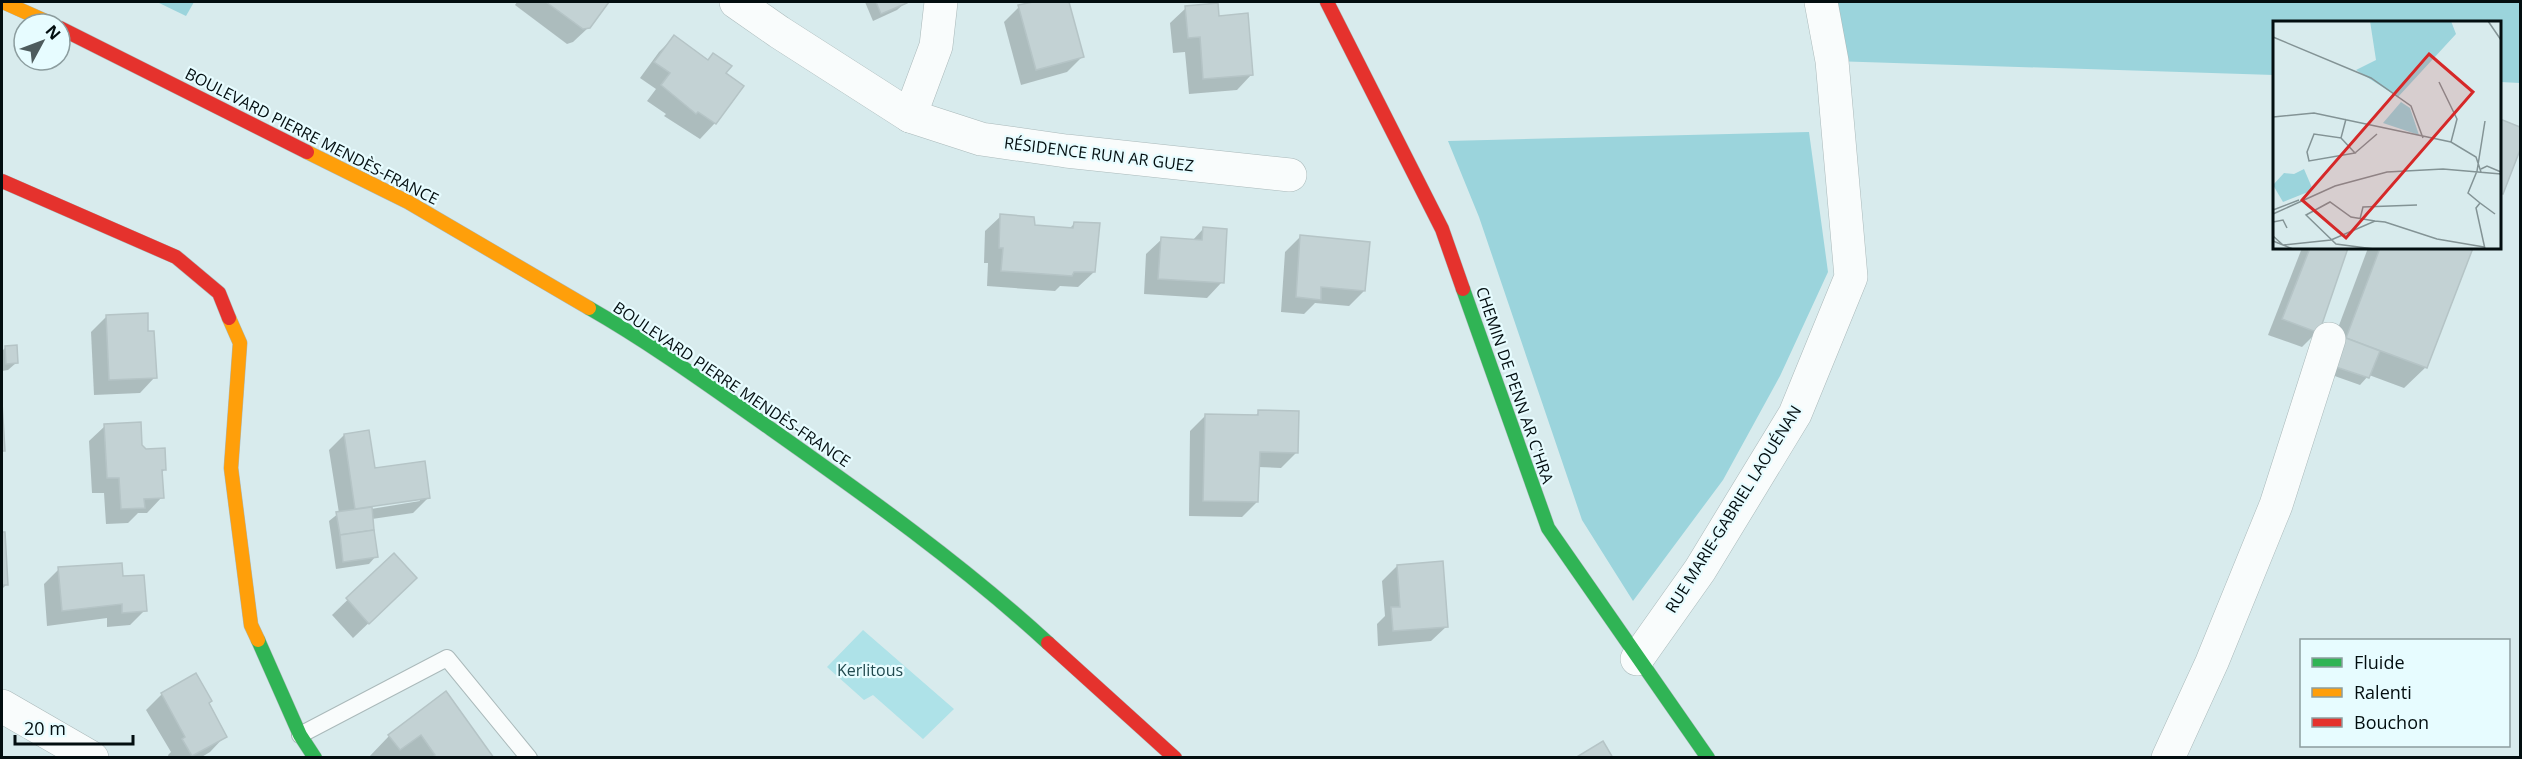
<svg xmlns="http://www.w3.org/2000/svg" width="2522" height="759" font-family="'Open Sans',sans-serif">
	<rect width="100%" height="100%" fill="#d8ebed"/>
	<polygon fill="#aee2e8" points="863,630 954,709 923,739 873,695 864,700 827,667"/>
	<g fill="#9bd4dc">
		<polygon points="157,2 194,2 186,16"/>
		<polygon points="1825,2 2520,2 2520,83 2500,82 2500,22 2274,22 2274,75 1832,61"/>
		<polygon points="1809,132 1828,272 1780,376 1723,480 1633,601 1582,520 1479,217 1448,141"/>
	</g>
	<g fill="#0003" fill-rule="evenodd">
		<polygon points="517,2 607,2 589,27 573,42 567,44 515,5"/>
		<polygon points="865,2 905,2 905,3 897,10 873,21"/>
		<polygon points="1038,2 1067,2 1082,57 1067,72 1021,85 1004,22 1019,7"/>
		<polygon points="1186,8 1217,17 1252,74 1237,90 1189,94 1185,52 1173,53 1170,23"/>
		<polygon points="674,37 707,61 713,55 724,73 742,86 715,123 700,139 664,116 666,114 647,101 656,89 640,78 659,52"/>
		<polygon points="2500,121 2520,129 2520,146 2500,196"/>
		<polygon points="1001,216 1033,226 1069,229 1075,223 1094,272 1078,287 1060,286 1055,291 987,286 988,263 984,263 985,231"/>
		<polygon points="1203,229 1222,282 1207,298 1144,294 1146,254 1162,239 1192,241"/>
		<polygon points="1300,237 1364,291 1349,306 1315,303 1304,314 1281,312 1285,252"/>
		<polygon points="2302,248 2346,248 2317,332 2302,347 2268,335"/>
		<polygon points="2368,248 2471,248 2426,367 2404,388 2369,375 2360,385 2329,374 2326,360"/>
		<polygon points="106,317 147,332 155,377 140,393 94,395 91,332"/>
		<polygon points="6,347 16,363 8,370 2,371 2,351"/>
		<polygon points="1259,412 1297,452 1281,468 1258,467 1257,502 1242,517 1189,516 1190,431 1205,416 1254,417"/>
		<polygon points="105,426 141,446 164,470 161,473 162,497 147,513 138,513 128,523 106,524 104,493 92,493 89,441"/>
		<path d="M344,435l30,34 54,29 -15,15 -41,6 4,37 -7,8 -33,5 -7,-48 10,-8 -10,-63zM419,498l1,3 -49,8v-3z"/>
		<polygon points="2,533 7,584 2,589"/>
		<polygon points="394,555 400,593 353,638 332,615"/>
		<polygon points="1397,566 1447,626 1431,641 1378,646 1377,624 1385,616 1382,581"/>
		<polygon points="59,569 122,578 145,610 130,625 107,627 107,618 47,626 44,584"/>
		<polygon points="195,675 207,704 225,736 210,752 200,758 169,758 168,755 171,752 146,710 162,694"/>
		<polygon points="445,693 492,758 400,758 399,756 396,758 368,758 389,736"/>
	</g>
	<g fill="#c3d2d4" stroke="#b5c4c6" stroke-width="1.5">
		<polygon points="546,2 609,2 590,28 583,29"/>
		<polygon points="876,2 907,2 907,3 881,14"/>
		<polygon points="1033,2 1069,2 1084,57 1036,70 1018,5"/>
		<polygon points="1218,3 1219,16 1248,13 1253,75 1203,79 1200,37 1188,38 1185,6"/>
		<polygon points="674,35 708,60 713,53 732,66 726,73 744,86 716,124 698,112 696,114 661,85 670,73 654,62"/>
		<polygon points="2500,119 2520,127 2520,150 2503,194 2500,193"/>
		<polygon points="1000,214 1034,217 1035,225 1073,228 1074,222 1100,223 1095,272 1074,272 1072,276 1001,271 1003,248 999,248"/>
		<polygon points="1203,227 1227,229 1224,283 1158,279 1161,237 1202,240"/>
		<polygon points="1300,235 1370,242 1365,291 1321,287 1321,300 1296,297"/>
		<polygon points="2310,248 2348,248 2319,333 2282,319"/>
		<polygon points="2380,248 2473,248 2427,368 2346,338"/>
		<polygon points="148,313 148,331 154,331 157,378 109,380 106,315"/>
		<polygon points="2346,338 2380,351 2369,378 2336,367"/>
		<polygon points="17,345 18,363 6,364 5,346"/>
		<polygon points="2,402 5,451 2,451"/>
		<polygon points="1258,410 1299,411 1298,453 1260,452 1258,502 1203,501 1205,414 1258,415"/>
		<polygon points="141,422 142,445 146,449 165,448 166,470 162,470 164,498 144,499 145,508 121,509 119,478 107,478 104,424"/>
		<polygon points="369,430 375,468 425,461 430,498 355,509 344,434"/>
		<polygon points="372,507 374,530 340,535 336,512"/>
		<polygon points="374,530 378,557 343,562 340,535"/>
		<polygon points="2,532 5,532 8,585 2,585"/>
		<polygon points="394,553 417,578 369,624 346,598"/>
		<polygon points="1443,561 1448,627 1393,631 1391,607 1400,607 1397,565"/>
		<polygon points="122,563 123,576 144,575 147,611 122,613 122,604 62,611 58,567"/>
		<polygon points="196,673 212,701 209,703 227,737 192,756 182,739 185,737 161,693"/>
		<polygon points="446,691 494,758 432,758 435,755 421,735 400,750 388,735"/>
		<polygon points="1603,741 1613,758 1575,758"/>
	</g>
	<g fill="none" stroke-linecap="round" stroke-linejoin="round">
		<defs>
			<polyline id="lane" points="300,735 447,658 529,758"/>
			<g id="street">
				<polyline points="736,2 779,32 910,116 936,46 941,2"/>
				<polyline points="910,116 981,139 1066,151 1290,175"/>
				<polyline points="1637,659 1700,570 1795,414 1851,277 1832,61 1821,2"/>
				<polyline points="2,706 92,758"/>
				<polyline points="2168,758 2212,662 2276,505 2329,339"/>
			</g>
			<g id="fast">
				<polyline points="1463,289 1548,528 1708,758"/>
				<path d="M589,308c63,36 122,79 182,121 95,67 191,135 277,214"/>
				<polyline points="258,640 300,735 315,758"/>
			</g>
			<g id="slow">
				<polyline points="3,2 52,24"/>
				<polyline points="307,152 408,202 589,308"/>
				<polyline points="229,318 240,343 231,468 251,625 258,640"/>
			</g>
			<g id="jam">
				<polyline points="1327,2 1442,229 1463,289"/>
				<polyline points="60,28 307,152"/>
				<polyline points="2,181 176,257 219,293 229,318"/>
				<polyline points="1048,643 1175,758"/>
			</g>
		</defs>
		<use href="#lane" stroke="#aab9ba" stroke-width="18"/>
		<use href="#street" stroke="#aab9ba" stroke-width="34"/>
		<use href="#fast" stroke="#aab9ba" stroke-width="15"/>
		<use href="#slow" stroke="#aab9ba" stroke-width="15"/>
		<use href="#jam" stroke="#aab9ba" stroke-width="15"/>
		<use href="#lane" stroke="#f9fcfc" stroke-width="16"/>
		<use href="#street" stroke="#f9fcfc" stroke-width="33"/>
		<use href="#fast" stroke="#30b455" stroke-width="14"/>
		<use href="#slow" stroke="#ff9f0a" stroke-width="14"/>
		<use href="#jam" stroke="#e5322d" stroke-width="14"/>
	</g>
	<g text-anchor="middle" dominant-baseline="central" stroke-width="4.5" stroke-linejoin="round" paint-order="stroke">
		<g font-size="16" fill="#030e10" stroke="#e7fcff">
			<text transform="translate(312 136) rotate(27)">BOULEVARD PIERRE MENDÈS-FRANCE</text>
			<text transform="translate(1099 154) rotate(7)">RÉSIDENCE RUN AR GUEZ</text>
			<text transform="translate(732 384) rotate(34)">BOULEVARD PIERRE MENDÈS-FRANCE</text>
			<text transform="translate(1515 385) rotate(71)">CHEMIN DE PENN AR C'HRA</text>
			<text transform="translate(1733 509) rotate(-58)">RUE MARIE-GABRIEL LAOUÉNAN</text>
		</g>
		<g font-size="16" fill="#214a4f" stroke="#e7fcff">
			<text x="870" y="670">Kerlitous</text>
		</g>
	</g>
	<g transform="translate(2273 21)">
		<rect width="228" height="228" fill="#d8ebed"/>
		<path d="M97,0h81l5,13 -58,63 -42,-27 20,-10zM128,81l9,6 9,27 -36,-12zM31,148l9,21 -30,12 -10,-17 11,-12 10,1z" fill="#9bd4dc"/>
		<path fill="none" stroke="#839395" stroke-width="1.5" d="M215,0l13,19M0,16l98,41 40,28 12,32M166,61l18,37 -6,23M0,96l41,-4 137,29 25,15 5,15M68,117l14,15 -46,8 -2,-9 7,-18 27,4 5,-19M82,132l22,-19M208,148l6,-3 14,6M207,182l-12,-10 9,-22 8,-50M0,189l26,-10M0,193l62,-28 52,-14 56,-3 58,5M87,198l3,-12 54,-2M0,201l10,-2 4,8M0,215l10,9 48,-5 44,-19 10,1 52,17 47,8M0,220l20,8M101,228l-38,-5 -30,-29 24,-13 21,15 24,4M212,228l-9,-41 4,-5 15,11"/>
		<path fill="#d62828" fill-opacity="0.15" stroke="#d62828" stroke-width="3" d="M156,33l44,38 -127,146 -44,-38z"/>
		<rect width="228" height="228" fill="none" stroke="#030e10" stroke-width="3"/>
	</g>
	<rect width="2522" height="759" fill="none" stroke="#030e10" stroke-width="6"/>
	<rect x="2300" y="639" width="210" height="108" fill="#e7fcff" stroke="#8c9d9f" stroke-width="1.5"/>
	<rect x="2312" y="658" width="30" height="9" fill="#30b455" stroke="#8c9d9f" stroke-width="1.5"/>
	<text x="2354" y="669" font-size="18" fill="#030e10">Fluide</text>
	<rect x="2312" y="688" width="30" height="9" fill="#ff9f0a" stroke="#8c9d9f" stroke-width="1.5"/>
	<text x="2354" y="699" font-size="18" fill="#030e10">Ralenti</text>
	<rect x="2312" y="718" width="30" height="9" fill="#e5322d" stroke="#8c9d9f" stroke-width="1.5"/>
	<text x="2354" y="729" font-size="18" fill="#030e10">Bouchon</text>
	<g transform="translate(42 42) rotate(49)"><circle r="28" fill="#e7fcff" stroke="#8c9d9f" stroke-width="1.5"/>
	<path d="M0-4.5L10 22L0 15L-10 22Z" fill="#4e5b5d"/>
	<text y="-9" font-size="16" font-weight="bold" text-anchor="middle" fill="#030e10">N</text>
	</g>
	<path d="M15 735v9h118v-9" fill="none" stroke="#030e10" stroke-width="3"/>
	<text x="24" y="735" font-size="18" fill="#030e10" stroke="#e7fcff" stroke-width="4.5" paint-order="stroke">20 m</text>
</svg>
